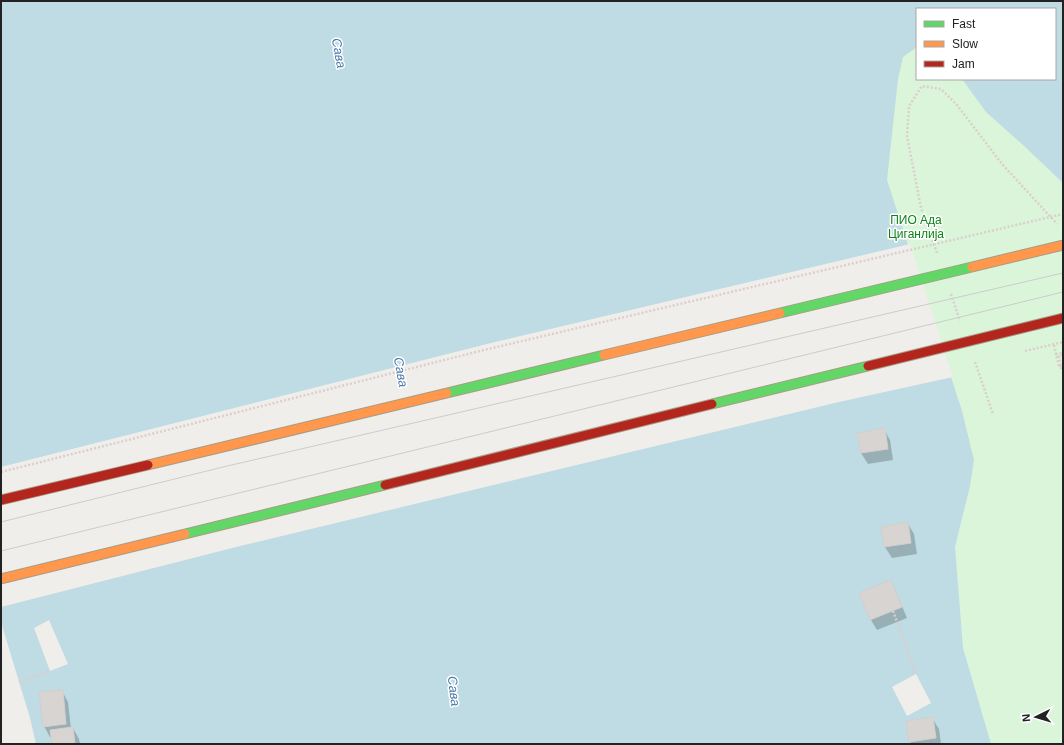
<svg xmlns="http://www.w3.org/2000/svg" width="1064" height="745" font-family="Arial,sans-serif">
	<rect width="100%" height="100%" fill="#f0eeeb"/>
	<path fill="#daf5da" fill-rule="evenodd" d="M746,1h317v743h-248zM917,9h138v70h-138z"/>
	<polygon fill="#bfdbe3" points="1,1 1063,1 1063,183 1022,144 986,112 962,79 1055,79 1055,9 917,9 917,47 903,57 898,79 887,180 962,411 974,460 970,486 955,547 963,648 991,744 36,744 30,718 1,622"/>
	<g fill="#f0eeeb">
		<polygon points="910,244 953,377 839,402 240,546 1,607 1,467 487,344"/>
		<polygon points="49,620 68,664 50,671 34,628"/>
		<polygon points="916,674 931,703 907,716 892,687"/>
	</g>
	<g fill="#0003">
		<polygon points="884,429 890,440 893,460 868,464 861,453"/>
		<polygon points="908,524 914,534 917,554 892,558 885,547"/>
		<polygon points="890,581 896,592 907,618 877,630 871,620 860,593"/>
		<polygon points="62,691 68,702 71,729 73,728 79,739 80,744 53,744 52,737 50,737 44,726"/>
		<polygon points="932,718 939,729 941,744 912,744 910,741"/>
	</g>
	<g fill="#d7d4d2" stroke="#d3d0cc">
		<polygon points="885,428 888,449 861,453 857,433"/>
		<polygon points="908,522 911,543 884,547 881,527"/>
		<polygon points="891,580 902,607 870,620 859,593"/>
		<polygon points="63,690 66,724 43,727 39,692"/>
		<polygon points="933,717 936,738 909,742 906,721"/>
		<polygon points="73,727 75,744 52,744 50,730"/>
	</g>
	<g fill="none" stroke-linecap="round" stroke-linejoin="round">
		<g stroke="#dccecd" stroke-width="2.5" stroke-dasharray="2 2" stroke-linecap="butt">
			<polyline points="937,253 921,208 907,136 909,106 922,86 941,89 957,105 1002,164 1057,224"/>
			<polyline points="951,294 960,321"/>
			<polyline points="1054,345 1056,354 1057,354"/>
			<polyline points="1063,355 1059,356 1061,368 1063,367"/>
			<polyline points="975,362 993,414"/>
			<polyline points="1059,366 1056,354 1063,353"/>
			<polyline points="893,611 916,674"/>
			<polyline points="19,682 50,671"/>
		</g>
		<g stroke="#ccc" stroke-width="1">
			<polyline points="1,522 223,467 1063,273"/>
			<polyline points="1,551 1063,292"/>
		</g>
		<defs>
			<g id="fast-bridge">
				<polyline points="780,313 972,267"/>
				<polyline points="447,393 604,355"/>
				<polyline points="712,404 868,366"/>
				<polyline points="185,534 385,485"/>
			</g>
			<g id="slow-bridge">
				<polyline points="972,267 1063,245"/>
				<polyline points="604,355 780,313"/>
				<polyline points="148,465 447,393"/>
				<polyline points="1,579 185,534"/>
			</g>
			<g id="jam-bridge">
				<polyline points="868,366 1063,318"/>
				<polyline points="385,485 712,404"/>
				<polyline points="1,500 148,465"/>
			</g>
		</defs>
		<use href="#fast-bridge" stroke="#a79c86" stroke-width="11" stroke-linecap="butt"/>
		<use href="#slow-bridge" stroke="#a79c86" stroke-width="11" stroke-linecap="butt"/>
		<use href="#jam-bridge" stroke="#a79c86" stroke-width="11" stroke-linecap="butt"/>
		<g stroke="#dccecd" stroke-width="2.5" stroke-dasharray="2 2" stroke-linecap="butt">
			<polyline points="1025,351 1063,342"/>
			<polyline points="1059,366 1063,365"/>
			<polyline points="1,472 484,350 1063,214"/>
		</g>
		<use href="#fast-bridge" stroke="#63d668" stroke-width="9"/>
		<use href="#slow-bridge" stroke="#ff974d" stroke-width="9"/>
		<use href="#jam-bridge" stroke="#b3261e" stroke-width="9"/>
	</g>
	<g text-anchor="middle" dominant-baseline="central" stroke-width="3" stroke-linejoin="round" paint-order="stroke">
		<g font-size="12" fill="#0c8416" stroke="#fff">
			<text x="916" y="220">ПИО Ада<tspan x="916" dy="14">Циганлија</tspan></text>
		</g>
		<g font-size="13" font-style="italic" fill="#4a7aab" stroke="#fff">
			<text transform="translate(339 53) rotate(79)">Сава</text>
			<text transform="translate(401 372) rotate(79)">Сава</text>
			<text transform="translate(454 691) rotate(83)">Сава</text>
		</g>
	</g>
	<rect width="1064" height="745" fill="none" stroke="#222222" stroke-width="4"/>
	<rect x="916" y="8" width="140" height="72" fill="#ffffff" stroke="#a7a7a7"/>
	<rect x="924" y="21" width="20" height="6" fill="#63d668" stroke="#a7a7a7"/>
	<text x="952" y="28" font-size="12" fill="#222222">Fast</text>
	<rect x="924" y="41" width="20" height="6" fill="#ff974d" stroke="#a7a7a7"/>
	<text x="952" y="48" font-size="12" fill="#222222">Slow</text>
	<rect x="924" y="61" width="20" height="6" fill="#b3261e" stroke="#a7a7a7"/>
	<text x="952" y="68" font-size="12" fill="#222222">Jam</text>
	<g transform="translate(1036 717) rotate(265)" stroke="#ffffff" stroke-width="3" paint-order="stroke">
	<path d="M0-3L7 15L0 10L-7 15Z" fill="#222222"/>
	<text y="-6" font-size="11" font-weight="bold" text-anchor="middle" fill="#222222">N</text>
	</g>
</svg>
